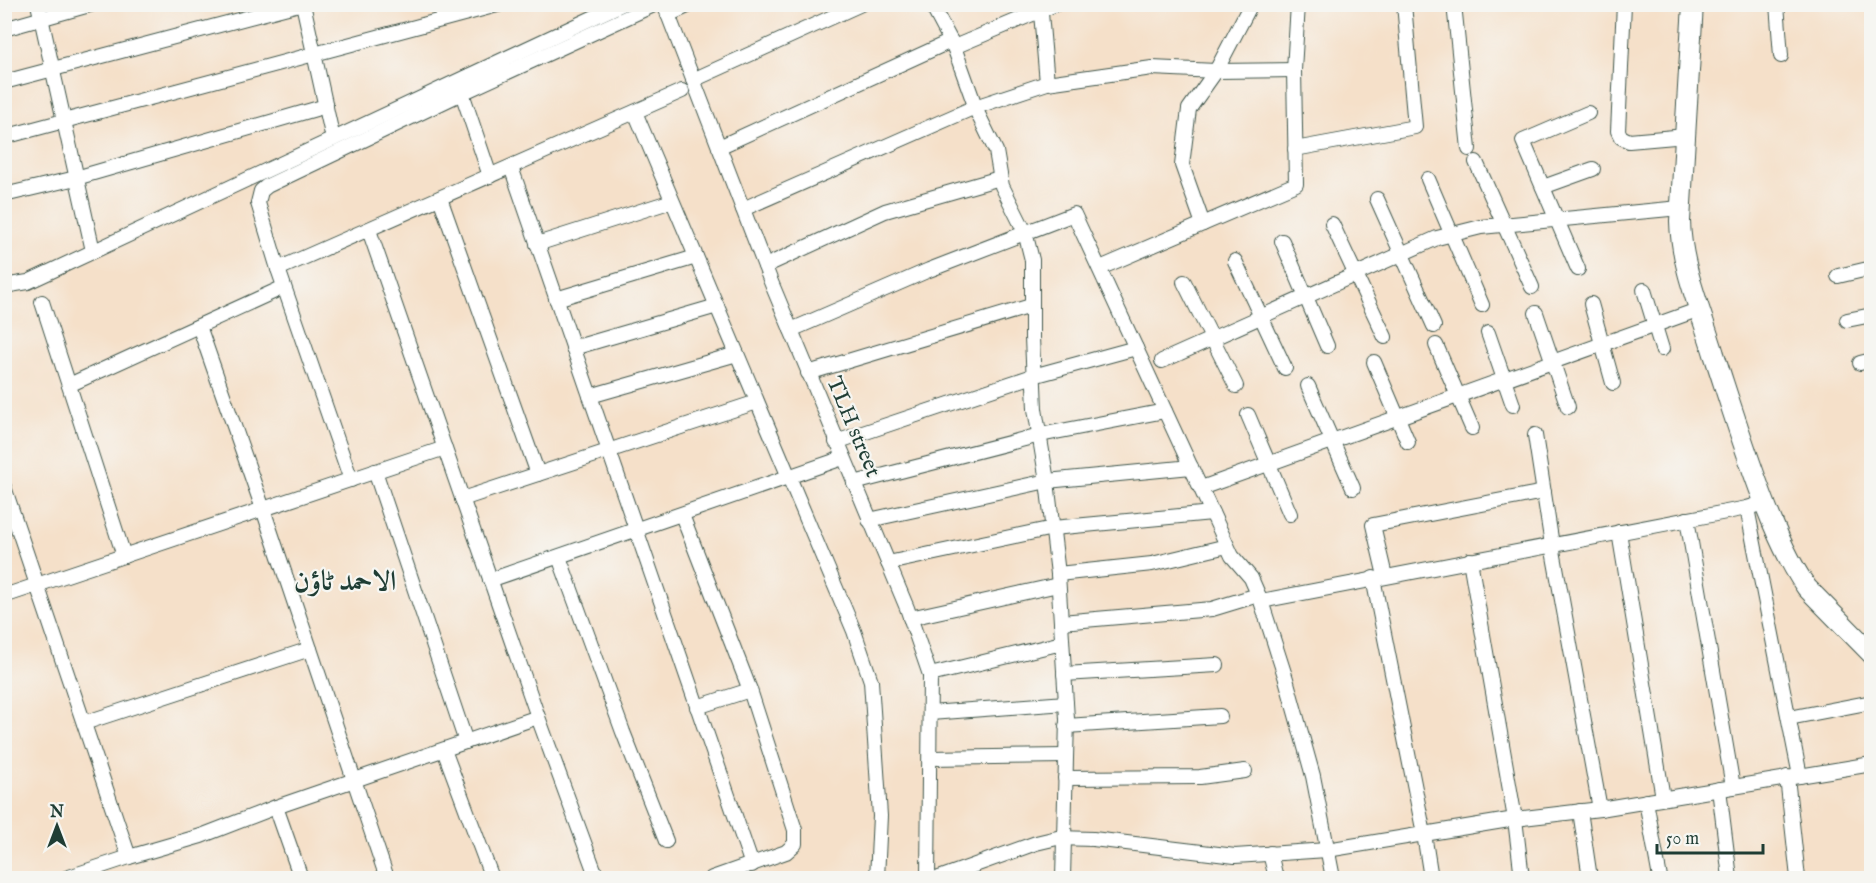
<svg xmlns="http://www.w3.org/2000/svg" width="1876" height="883" font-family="'IM FELL English',Amiri,serif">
	<rect width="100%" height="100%" fill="#f6f6f2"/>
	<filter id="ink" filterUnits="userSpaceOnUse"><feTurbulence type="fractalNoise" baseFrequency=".0167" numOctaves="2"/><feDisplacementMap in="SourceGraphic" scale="12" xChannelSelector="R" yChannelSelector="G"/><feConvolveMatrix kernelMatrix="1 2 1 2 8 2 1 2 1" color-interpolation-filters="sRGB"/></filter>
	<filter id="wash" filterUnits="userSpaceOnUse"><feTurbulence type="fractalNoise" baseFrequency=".008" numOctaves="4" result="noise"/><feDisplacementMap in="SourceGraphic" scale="24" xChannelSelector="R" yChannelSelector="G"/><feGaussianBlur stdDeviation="1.35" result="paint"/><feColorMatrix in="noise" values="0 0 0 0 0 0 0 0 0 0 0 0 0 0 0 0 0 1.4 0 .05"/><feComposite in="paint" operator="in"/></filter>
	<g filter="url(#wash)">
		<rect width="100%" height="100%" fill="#f5e0c9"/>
	</g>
	<g filter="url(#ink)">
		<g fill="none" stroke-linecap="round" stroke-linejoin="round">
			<defs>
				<g id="street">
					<polyline points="38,4 93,251"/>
					<polyline points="303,4 333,139"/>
					<polyline points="664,4 771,282 907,608 930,675 928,878"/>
					<polyline points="931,4 954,47 978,114 996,151 1002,186 1025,232 1032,260 1032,337 1035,409 1047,481 1058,574 1067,719 1063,878"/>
					<polyline points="1454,4 1469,149"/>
					<polyline points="1624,4 1618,131 1621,137 1629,141 1686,136"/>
					<polyline points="1777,4 1781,56"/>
					<polyline points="1041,13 1047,83"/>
					<polyline points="668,15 692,4"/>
					<polyline points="4,29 93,4"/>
					<polyline points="954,47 1056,4"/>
					<polyline points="693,80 861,4"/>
					<polyline points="4,82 299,4"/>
					<polyline points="462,93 490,176"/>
					<polyline points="635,112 854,631 871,681 880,816 877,878"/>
					<polyline points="4,137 501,4"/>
					<polyline points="719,147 951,41"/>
					<polyline points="1295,149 1415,127 1404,4"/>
					<polyline points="1476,162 1532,287"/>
					<polyline points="511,167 752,865"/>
					<polyline points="1428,179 1482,305"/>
					<polyline points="1543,187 1593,169"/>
					<polyline points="4,195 76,178 326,106"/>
					<polyline points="440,198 538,474"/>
					<polyline points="1377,199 1434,326"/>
					<polyline points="743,209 975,107 1047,83 1152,68 1216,71 1294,70"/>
					<polyline points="1203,224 1182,165 1189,109 1216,71 1251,4"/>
					<polyline points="1332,224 1385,337"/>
					<polyline points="369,230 538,717 597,878"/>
					<polyline points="1282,241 1327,346"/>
					<polyline points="537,244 672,201"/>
					<polyline points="1235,261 1285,368"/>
					<polyline points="765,266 885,211 1000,178"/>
					<polyline points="1100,268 1296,184 1294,70 1298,4"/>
					<polyline points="278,269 682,91"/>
					<polyline points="1578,269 1523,141 1588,113"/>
					<polyline points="1838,276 1872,268"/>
					<polyline points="1184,282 1236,386"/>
					<polyline points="4,286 28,282 622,4"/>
					<polyline points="1644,290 1662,349"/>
					<polyline points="556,299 696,257"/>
					<polyline points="42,302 124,556"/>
					<polyline points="1591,304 1613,383"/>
					<polyline points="1536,313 1568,407"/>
					<polyline points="1847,320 1872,315"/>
					<polyline points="199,326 263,509 387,878"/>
					<polyline points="791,330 929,270 1074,214 1232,556 1251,578 1261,601 1286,679 1313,776 1333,878"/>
					<polyline points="1488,333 1513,405"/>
					<polyline points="1436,345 1472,428"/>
					<polyline points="573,348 717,306"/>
					<polyline points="1162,361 1437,238 1481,227 1680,208"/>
					<polyline points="1374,362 1408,442"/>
					<polyline points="1860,363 1872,360"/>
					<polyline points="808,373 1031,306"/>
					<polyline points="69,385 284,287"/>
					<polyline points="1308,386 1353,488"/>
					<polyline points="590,396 737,354"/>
					<polyline points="1248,415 1290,514"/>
					<polyline points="1535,435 1552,545 1600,809"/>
					<polyline points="836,442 1033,376 1136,348"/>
					<polyline points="375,471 466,742"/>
					<polyline points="351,480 278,269 258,203 261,191 267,186 462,93 656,4"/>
					<polyline points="854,483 1040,435 1165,411"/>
					<polyline points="4,487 129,857"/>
					<polyline points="1201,488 1700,309"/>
					<polyline points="462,499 757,402"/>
					<polyline points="1747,508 1800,776"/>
					<polyline points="682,515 750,690 795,830 795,844 786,852 712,878"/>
					<polyline points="1687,519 1733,787"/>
					<polyline points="869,520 1047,481 1191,467"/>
					<polyline points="1619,532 1663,798"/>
					<polyline points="559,557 623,732 666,841"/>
					<polyline points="1470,560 1515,819 1522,878"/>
					<polyline points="888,563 1053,528 1212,513"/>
					<polyline points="1058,574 1152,564 1227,546"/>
					<polyline points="1385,576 1373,525 1544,492"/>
					<polyline points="1373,578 1424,834 1431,878"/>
					<polyline points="490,580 843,458"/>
					<polyline points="4,596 445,448"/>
					<polyline points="1261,601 1747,508 1764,503"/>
					<polyline points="910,618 1058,585"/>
					<polyline points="1061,622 1212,609 1258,595"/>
					<polyline points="1064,674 1217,665"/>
					<polyline points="930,675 1062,643"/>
					<polyline points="697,707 750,690"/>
					<polyline points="930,713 1066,703"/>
					<polyline points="1789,718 1872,702"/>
					<polyline points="84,723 310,649"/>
					<polyline points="1066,726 1220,716"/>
					<polyline points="444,750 492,878"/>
					<polyline points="930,758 1066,756"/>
					<polyline points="1787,777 1798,878"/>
					<polyline points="1065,778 1200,777 1245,771"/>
					<polyline points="1719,789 1730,878"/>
					<polyline points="1646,801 1660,878"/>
					<polyline points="276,807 301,878"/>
					<polyline points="1580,811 1590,878"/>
					<polyline points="1270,853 1276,878"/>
					<polyline points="66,878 129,857 201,836 276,807 538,717"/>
					<polyline points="939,878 1036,843 1057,838 1093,839 1235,856 1327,850 1515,819 1600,809 1872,764"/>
				</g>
				<path id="secondary" d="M1693,4l-13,217c1,45 21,90 34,133 18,55 35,111 57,165 10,24 21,48 36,69l65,66"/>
			</defs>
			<use href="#street" stroke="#3f554a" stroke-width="16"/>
			<use href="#secondary" stroke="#3f554a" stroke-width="22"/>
			<use href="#street" stroke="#fff" stroke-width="14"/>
			<use href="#secondary" stroke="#fff" stroke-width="20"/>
		</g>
	</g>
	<g text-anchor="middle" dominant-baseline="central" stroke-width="4.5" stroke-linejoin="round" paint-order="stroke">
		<g font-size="22" fill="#1f3d34" stroke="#f6f6f2">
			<text transform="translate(853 427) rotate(67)">TLH street</text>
		</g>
		<g font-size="28" font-weight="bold" fill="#1f3d34" stroke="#f6f6f2">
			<text x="345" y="582">الاحمد ٹاؤن</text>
		</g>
	</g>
	<rect width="1876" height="883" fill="none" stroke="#f6f6f2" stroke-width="24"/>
	<g transform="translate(57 826)" stroke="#f6f6f2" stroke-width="4.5" paint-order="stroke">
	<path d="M0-4.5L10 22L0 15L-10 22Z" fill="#1f3d34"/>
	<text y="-9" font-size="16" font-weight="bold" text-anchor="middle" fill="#1f3d34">N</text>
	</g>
	<path d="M1657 844v9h106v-9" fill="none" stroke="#1f3d34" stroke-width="3"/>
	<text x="1666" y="844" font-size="18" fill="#1f3d34" stroke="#f6f6f2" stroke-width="4.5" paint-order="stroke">50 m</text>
</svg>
